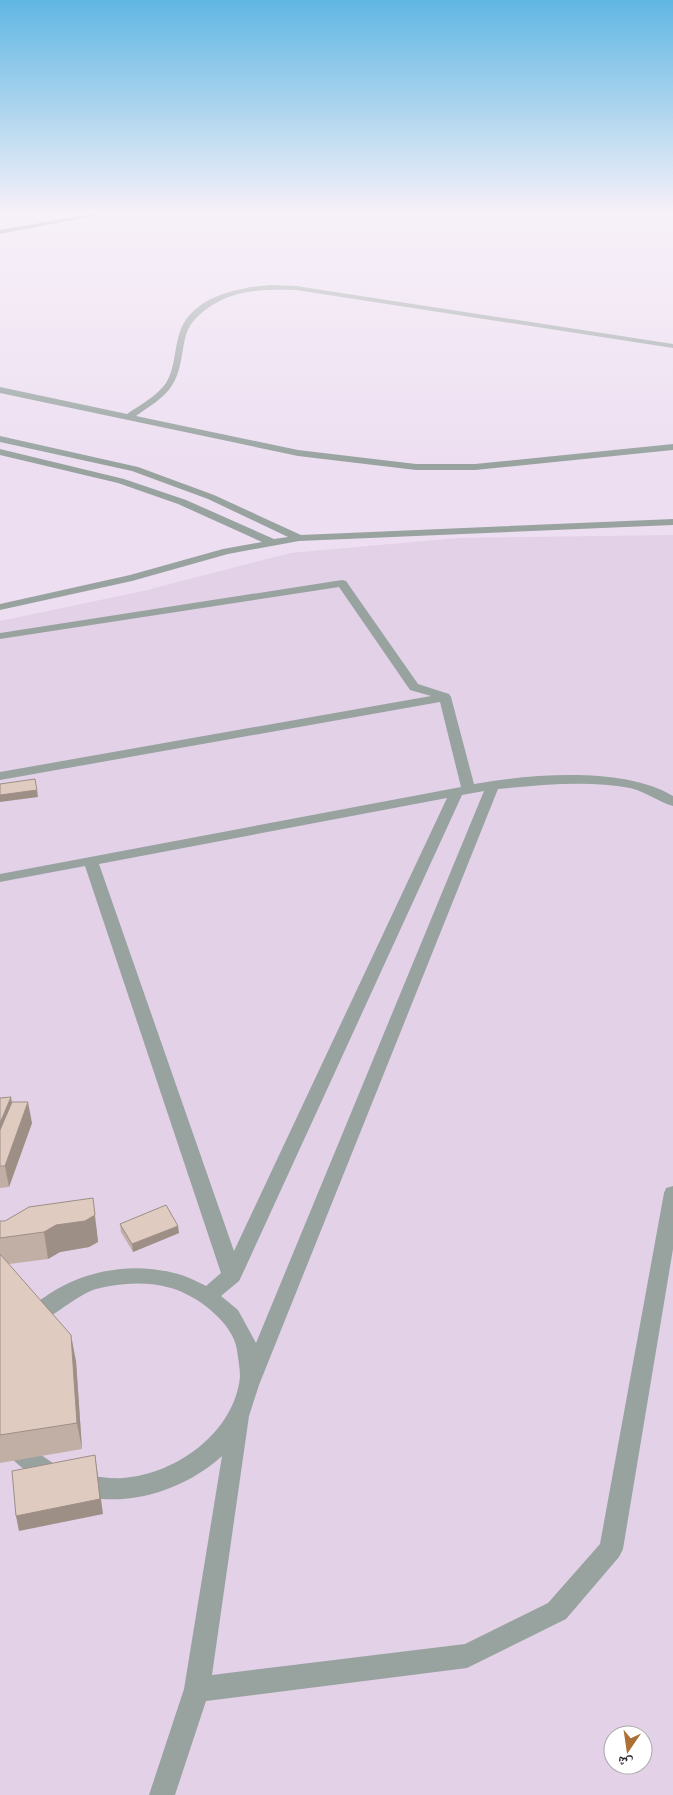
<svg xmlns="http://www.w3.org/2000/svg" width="673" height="1795" font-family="Arial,'Noto Naskh Arabic',sans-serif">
	<rect width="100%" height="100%" fill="#eddff1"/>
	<path fill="#e3d1e8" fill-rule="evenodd" d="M673,535v1260h-673v-1174l143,-30 147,-38 167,-15zM613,1735h30v30h-30z"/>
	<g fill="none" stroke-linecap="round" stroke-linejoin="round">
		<g fill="#98a3a0" fill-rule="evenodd">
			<path d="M271,285l25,1 377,58v4l-377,-58c-33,-1 -65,-1 -92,21 -8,6 -15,14 -18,24 -5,18 -4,36 -15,52 -8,12 -23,20 -35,29l162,34 118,14h59l198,-20v6l-198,20h-59l-118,-14 -298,-63v-6l127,27c13,-9 30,-18 39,-31 9,-15 8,-32 13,-48 10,-38 59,-48 92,-50z"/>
			<polygon points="0,436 138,467 214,495 301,535 673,519 673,525 299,541 228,554 132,581 0,610 0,604 130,575 223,549 262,542 178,504 118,483 0,455 0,449 124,479 186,500 274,539 288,537 208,499 132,471 0,442"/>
			<path d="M342,580l4,1 72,103 31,10 2,3 23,87c55,-10 150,-18 199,12v10c-15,-4 -26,-14 -43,-18 -43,-8 -88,-3 -132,1l-239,596 -10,31 -37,259 253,-31 83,-41 52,-59 64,-351 2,-5 7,-2v63l-50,300 -4,8 -53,62 -99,49 -261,33 -31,94h-26l35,-106 38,-233c-38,35 -101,55 -151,36l-3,-7 3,-7c14,-6 36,2 52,0 53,-4 111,-45 117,-101 0,-9 -2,-19 -3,-27 -4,-28 -41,-55 -66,-62 -24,-7 -52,-5 -75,1 -18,5 -57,38 -65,38 -3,0 -5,-1 -7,-2l-3,-6c5,-11 18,-18 28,-25 37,-24 83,-32 125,-21 11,2 22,8 32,13l15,-13 -136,-407 -85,16v-8l461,-87 -21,-85 -440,78v-8l431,-76 -21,-6 -71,-103 -339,52v-6zM484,791l-228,552 -18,-33 -17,-14 18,-15 3,-6 220,-480zM447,798l-213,453 -135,-387z"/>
			<path d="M0,1401l8,2c6,14 8,27 18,39 11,13 33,21 40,36l-3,7 -8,3c-16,-6 -51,-30 -55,-48 0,-12 0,-27 0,-39z"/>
		</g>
		<polygon fill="#435a54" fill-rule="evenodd" points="102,212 114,212 0,234 0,230"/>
	</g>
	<g fill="#c1afa5">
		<polygon points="0,1098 12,1102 32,1123 9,1187 0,1188"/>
		<polygon points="0,1221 96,1224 98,1242 89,1247 60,1252 48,1259 9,1264 76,1361 82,1449 0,1463"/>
		<polygon points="120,1224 179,1233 133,1252 121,1232"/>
	</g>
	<g fill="#9d8e86">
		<polygon points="37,790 38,797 0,802 0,795"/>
		<polygon points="11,1097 15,1123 0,1151 0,1123"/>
		<polygon points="28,1102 32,1123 9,1187 5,1166"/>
		<polygon points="93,1198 98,1242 89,1247 60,1252 48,1259 44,1232"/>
		<polygon points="178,1226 179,1233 133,1252 132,1244"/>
		<polygon points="71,1335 76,1361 82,1449 77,1423"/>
		<polygon points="95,1455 103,1514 19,1531 16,1516"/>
	</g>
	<g fill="#e0cbc0" stroke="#9d8e86">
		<polygon points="35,779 37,790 0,795 0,784"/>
		<polygon points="11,1097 0,1123 0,1098"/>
		<polygon points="12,1102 28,1102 5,1166 0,1166 0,1130"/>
		<polygon points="93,1198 95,1215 85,1221 56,1225 44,1232 0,1238 0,1221 5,1221 29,1207"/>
		<polygon points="166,1205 178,1226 132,1244 120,1224"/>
		<polygon points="0,1254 71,1335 77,1423 0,1435"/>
		<polygon points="95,1455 100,1499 16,1516 12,1471"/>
	</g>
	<linearGradient id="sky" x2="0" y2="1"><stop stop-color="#60b7e3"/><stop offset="0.46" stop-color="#f7f1f9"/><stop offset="1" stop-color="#f7f1f9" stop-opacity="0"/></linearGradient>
	<rect width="673" height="463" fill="url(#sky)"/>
	<g transform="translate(628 1750) rotate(193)"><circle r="24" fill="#ffffff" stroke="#aaa8ab"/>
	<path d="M0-4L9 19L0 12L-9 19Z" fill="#ac6f34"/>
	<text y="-8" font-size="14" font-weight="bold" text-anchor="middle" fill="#2b262d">ش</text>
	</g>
</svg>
